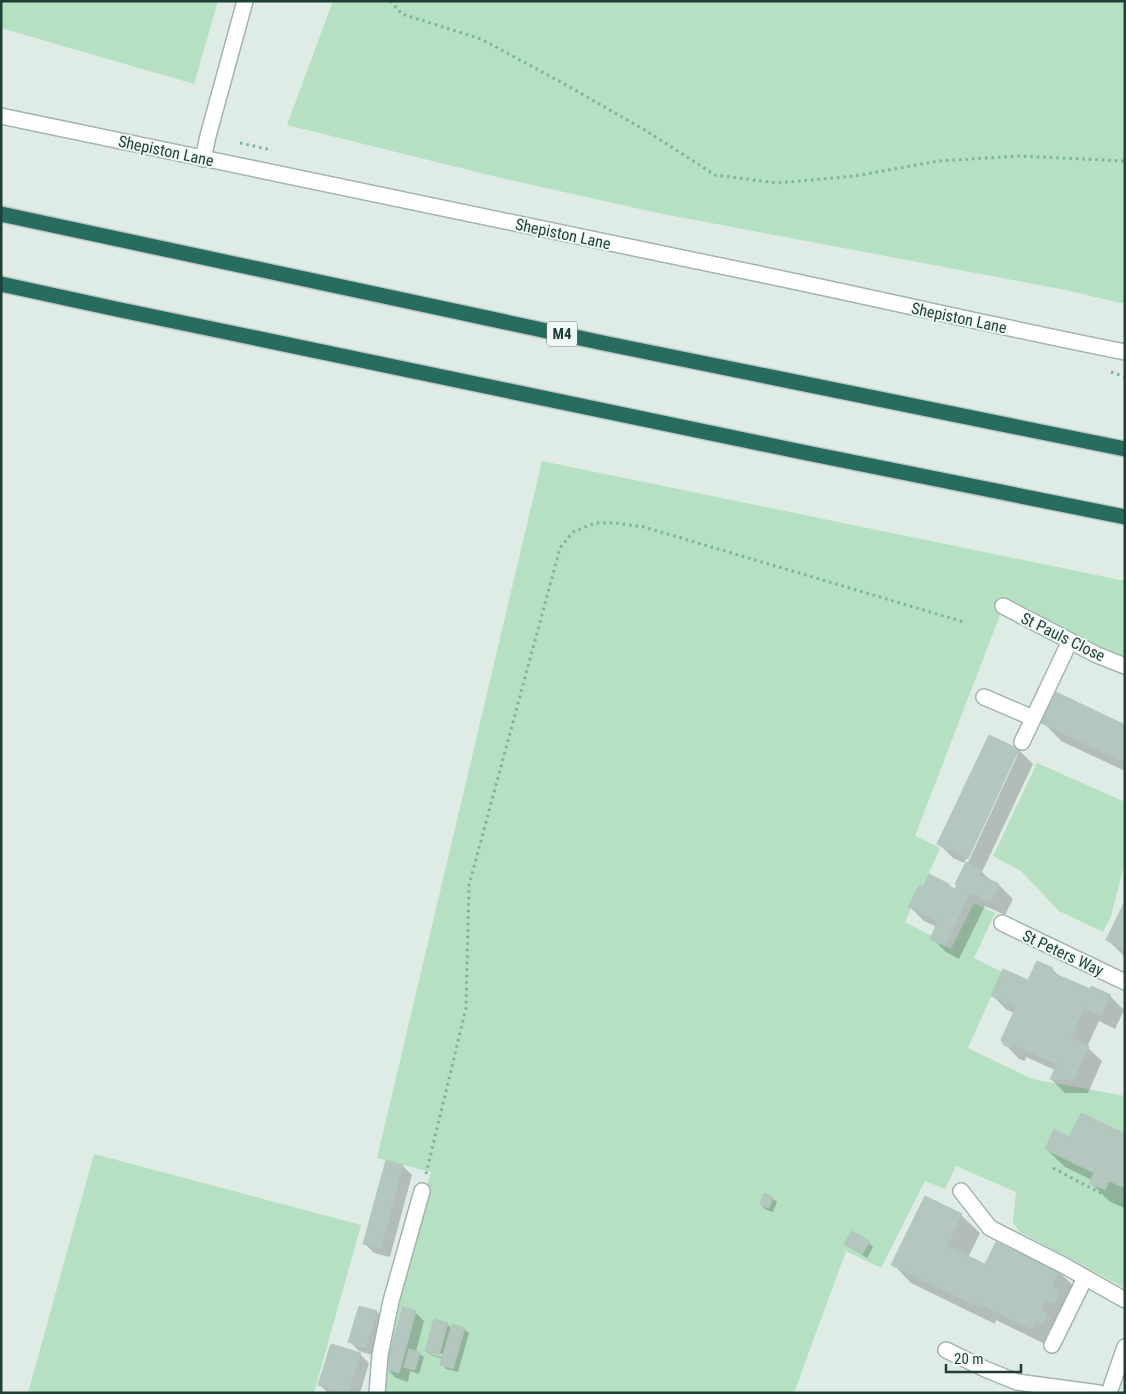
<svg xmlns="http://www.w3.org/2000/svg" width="1126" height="1394" font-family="'Roboto Condensed',sans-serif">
	<rect width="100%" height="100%" fill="#dfece6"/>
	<g fill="#b5e0c1">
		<polygon points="1,1 218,1 194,84 1,28"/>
		<polygon points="333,1 1125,1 1125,304 1066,290 658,213 501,178 287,125"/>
		<polygon points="542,461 1125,581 1125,660 1100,650 1005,602 915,836 940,848 923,887 919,885 909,907 911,908 905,922 932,936 931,939 951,949 974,903 995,913 974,958 1002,972 968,1048 1032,1079 1125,1096 1125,1288 1020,1232 1013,1223 1016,1192 956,1166 945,1189 925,1181 881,1268 846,1251 794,1393 379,1393 401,1288 431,1172 377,1158"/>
		<polygon points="1037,763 1125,802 1125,862 1111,916 1103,932 1059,911 1021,871 993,856"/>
		<polygon points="94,1154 361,1225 314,1393 28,1393"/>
	</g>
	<g fill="#0003" fill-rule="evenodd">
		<polygon points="1043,722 1125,726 1125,771 1061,741"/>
		<polygon points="990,737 1019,750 1033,764 982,872 990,880 999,885 1013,899 1005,915 985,906 959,959 946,952 932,938 937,927 924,921 910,907 924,888 949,885 955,891 1018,754 1016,754 964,863 953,858 939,844"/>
		<polygon points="1125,904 1125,957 1107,939"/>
		<polygon points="1052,969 1060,977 1091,991 1110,996 1124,1010 1115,1029 1099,1021 1087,1047 1102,1061 1088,1093 1065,1093 1051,1079 1055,1070 1026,1057 1025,1061 1019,1059 1005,1044 1014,1013 1007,1010 993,996 1028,982"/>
		<polygon points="1125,1135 1124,1208 1109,1201 1091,1183 1092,1180 1065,1167 1046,1149 1070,1138"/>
		<polygon points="387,1162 403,1166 412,1175 390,1257 374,1253 365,1244"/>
		<polygon points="772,1198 777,1202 773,1212 765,1209 761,1205"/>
		<polygon points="961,1215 980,1233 968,1258 985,1266 1058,1271 1077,1289 1059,1328 1066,1335 1064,1340 1051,1347 996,1320 995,1324 911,1283 893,1264"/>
		<polygon points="869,1243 873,1247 867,1258 846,1244"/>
		<polygon points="377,1312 386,1321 375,1356 359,1351 350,1342"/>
		<polygon points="415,1312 424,1321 416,1352 424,1357 419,1374 410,1371 408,1382 396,1378 387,1369"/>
		<path d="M447,1324l5,5h12l5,4 -11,39 -12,-3 -4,-5 1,-5 -12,-4 -5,-4zM430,1351l15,4v3l-15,-4z"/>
		<polygon points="360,1354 369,1363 360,1393 328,1393 320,1385"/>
	</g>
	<g fill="#b4c7bf" stroke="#b0c6be">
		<polygon points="1056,692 1125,725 1125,755 1122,761 1041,723"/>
		<polygon points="989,735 1019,749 968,859 937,844"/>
		<polygon points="966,862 981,870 979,874 999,884 991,902 970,892 945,946 930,939 938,921 908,907 919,885 923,887 929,874 949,884 949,886 955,889 957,885 955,884"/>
		<polygon points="1125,901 1125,949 1106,940"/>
		<polygon points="1037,961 1053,968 1051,972 1090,989 1091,986 1111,995 1101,1016 1084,1008 1071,1038 1089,1046 1074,1079 1050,1079 1057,1064 1012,1044 1010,1048 1004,1045 1001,1040 1016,1007 991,996 1003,969 1028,980"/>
		<polygon points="1081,1113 1125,1134 1125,1188 1109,1181 1105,1190 1089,1183 1094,1173 1045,1149 1054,1129 1069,1137"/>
		<polygon points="386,1160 403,1165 381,1249 363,1244"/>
		<polygon points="764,1193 773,1197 769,1208 760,1205"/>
		<polygon points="925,1196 962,1214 947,1246 985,1264 996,1242 1019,1253 1020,1251 1059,1270 1051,1286 1055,1288 1058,1294 1055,1301 1049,1302 1045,1300 1041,1310 1048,1316 1045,1322 1040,1324 1036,1322 1032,1329 978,1303 976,1306 891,1265"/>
		<polygon points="852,1231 870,1242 862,1254 844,1244"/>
		<polygon points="359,1306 377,1311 366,1348 348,1342"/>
		<polygon points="403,1307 416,1311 399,1373 385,1369"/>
		<polygon points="434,1319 448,1323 439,1355 425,1351"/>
		<polygon points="452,1324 465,1328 453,1369 440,1365"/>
		<polygon points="331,1344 361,1353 348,1393 342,1393 318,1385"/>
		<polygon points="409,1349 420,1352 415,1370 404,1367"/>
	</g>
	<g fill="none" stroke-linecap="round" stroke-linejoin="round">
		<defs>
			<g id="service">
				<polyline points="203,159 208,136 245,1"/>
				<polyline points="984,697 1033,718"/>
				<polyline points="1022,742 1070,641"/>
				<polyline points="961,1191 990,1228 1063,1265 1125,1300"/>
				<polyline points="1052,1345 1085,1278"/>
				<polyline points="946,1350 985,1369 1017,1382 1099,1393"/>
			</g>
			<g id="minor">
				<polyline points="1003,606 1097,655 1125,666"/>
				<polyline points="1002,923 1125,982"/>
				<polyline points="377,1393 380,1355 391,1301 422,1191"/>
				<polyline points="1109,1393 1125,1347"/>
			</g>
			<path id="tertiary" d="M1,116c254,55 509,105 763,159 120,25 240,53 361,77"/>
			<g id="motorway">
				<polyline points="1,214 608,344 1125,449"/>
				<polyline points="1,284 116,309 802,452 1125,517"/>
			</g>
		</defs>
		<use href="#service" stroke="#a1b4ae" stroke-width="18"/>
		<use href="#minor" stroke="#a1b4ae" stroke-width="18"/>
		<use href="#tertiary" stroke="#a1b4ae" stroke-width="18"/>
		<use href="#motorway" stroke="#c0c9c7" stroke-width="18"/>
		<g stroke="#7bb3a3" stroke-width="3" stroke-dasharray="2.5 4" stroke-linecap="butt">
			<polyline points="390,1 402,14 481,39 559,81 645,130 715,175 777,183 855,176 938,161 1018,156 1125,161"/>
			<polyline points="240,143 272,150"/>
			<polyline points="1111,372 1125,377"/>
			<polyline points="1053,1168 1125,1206"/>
			<polyline points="426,1174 466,1008 469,885 560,548 573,532 595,523 616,523 644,527 964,622"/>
		</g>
		<use href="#service" stroke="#fff" stroke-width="15"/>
		<use href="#minor" stroke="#fff" stroke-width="15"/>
		<use href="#tertiary" stroke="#fff" stroke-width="15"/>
		<use href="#motorway" stroke="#266d60" stroke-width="15"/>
	</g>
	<g text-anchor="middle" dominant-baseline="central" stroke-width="4" stroke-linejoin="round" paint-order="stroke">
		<rect fill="#eff8f4" stroke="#5d766f" stroke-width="1" x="547" y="321.5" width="30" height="25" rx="4"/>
		<g font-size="15" font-weight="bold" fill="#1e3e36">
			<text x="562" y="334">M4</text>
		</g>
		<g font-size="16" fill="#1e3e36" stroke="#eff8f4">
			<text transform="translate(166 151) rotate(12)">Shepiston Lane</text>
			<text transform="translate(563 234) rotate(12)">Shepiston Lane</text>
			<text transform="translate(959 318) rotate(12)">Shepiston Lane</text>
			<text transform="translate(1063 637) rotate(26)">St Pauls Close</text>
			<text transform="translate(1063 953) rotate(25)">St Peters Way</text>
		</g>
	</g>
	<rect width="1126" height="1394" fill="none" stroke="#1e3e36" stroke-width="5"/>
	<path d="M946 1364v8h75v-8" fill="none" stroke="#1e3e36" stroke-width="2.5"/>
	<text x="954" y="1364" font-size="15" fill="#1e3e36" stroke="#eff8f4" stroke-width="4" paint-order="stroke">20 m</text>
</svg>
